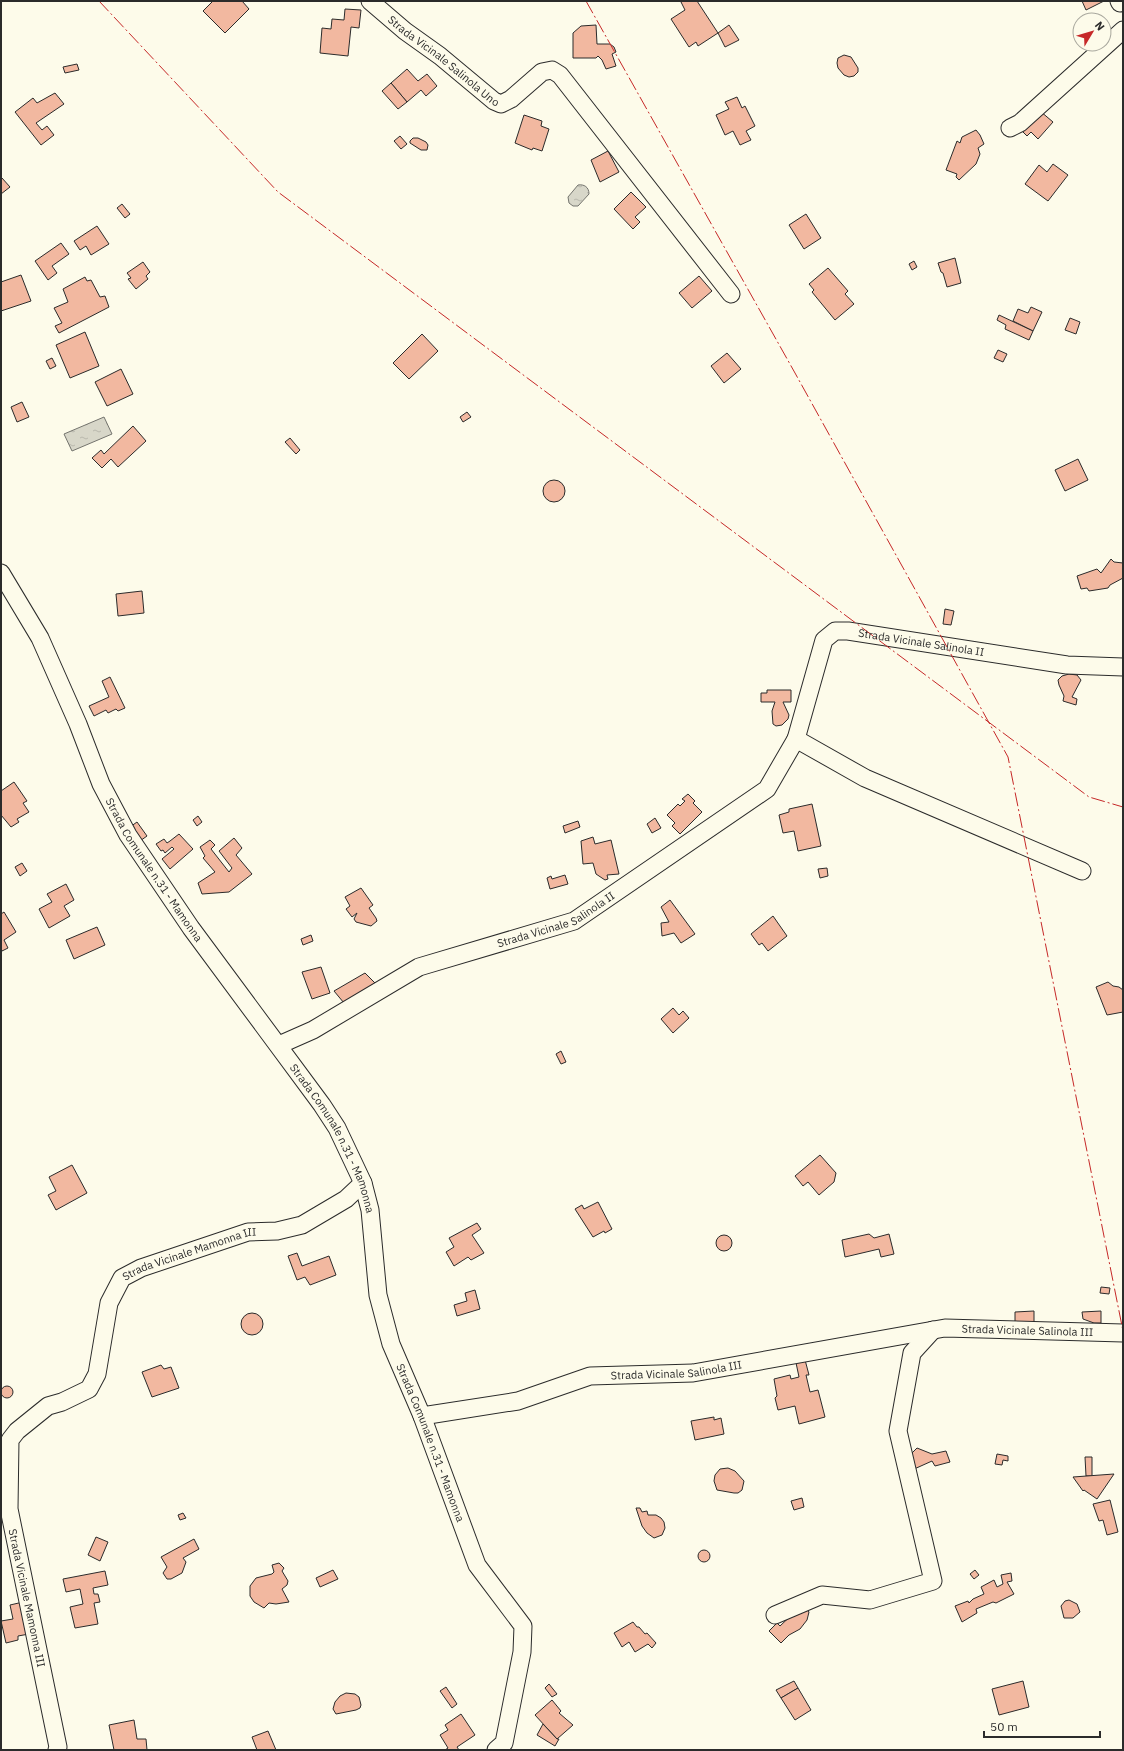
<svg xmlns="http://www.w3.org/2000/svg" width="1124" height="1751" font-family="'IBM Plex Sans',sans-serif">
	<defs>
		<pattern id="water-ripples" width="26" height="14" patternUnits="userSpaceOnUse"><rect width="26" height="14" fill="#d8d7c9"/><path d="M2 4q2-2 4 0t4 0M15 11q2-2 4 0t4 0" fill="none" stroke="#bab9ad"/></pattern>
	</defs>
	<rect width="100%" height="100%" fill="#fdfbea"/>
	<g fill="url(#water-ripples)" stroke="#74746e">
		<path d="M578,185c6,-1 11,2 11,9l-11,12h-5l-4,-3 -1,-6z"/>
		<polygon points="104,417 112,434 72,451 64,434"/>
	</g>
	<g fill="#f2b8a0" stroke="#2b2b2b">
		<polygon points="213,1 242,1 249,9 225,33 203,11"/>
		<polygon points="683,1 697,1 718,33 698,46 696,42 689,47 671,19 685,10 681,2"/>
		<polygon points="1082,1 1104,1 1086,10"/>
		<polygon points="345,9 361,10 359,28 351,27 348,56 320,53 322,28 331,29 332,19 344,20"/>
		<polygon points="596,25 597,44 610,44 614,47 616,52 612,54 616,66 606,69 602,60 598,56 596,58 573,58 573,33 581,26"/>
		<polygon points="729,25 739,40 725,47 718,33"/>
		<polygon points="844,55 851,57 858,68 858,72 854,76 849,77 844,75 838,68 837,63 838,58"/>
		<polygon points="77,64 79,70 65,73 63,67"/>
		<polygon points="407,69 418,81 427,74 437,86 426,96 421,90 407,102 391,83"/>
		<polygon points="391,83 407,102 398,109 382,91"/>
		<polygon points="55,93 64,104 36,123 42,130 47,126 54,135 41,145 15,112 33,98 37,103"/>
		<polygon points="737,97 742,108 745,106 755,126 746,131 751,140 740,145 733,131 725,135 716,115 729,109 725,102"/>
		<polygon points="1040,111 1053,122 1038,139 1031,132 1027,136 1022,131"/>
		<polygon points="524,115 542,121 541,126 549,129 542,151 533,148 532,150 515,143"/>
		<polygon points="976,130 980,135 984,144 978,148 980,154 976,164 959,180 956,177 957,174 946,170 957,141 960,143 962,137"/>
		<polygon points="400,136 407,144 401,149 394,141"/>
		<polygon points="413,138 418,138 426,142 428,145 427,150 421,150 410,143 410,141"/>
		<polygon points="608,151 619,172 600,182 591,160"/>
		<polygon points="1053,164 1068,175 1048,201 1025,184 1039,165 1047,172"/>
		<polygon points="2,178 10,187 1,194 1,179"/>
		<polygon points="631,192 646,207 635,217 640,222 633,229 614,209"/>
		<polygon points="122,204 130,214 125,218 117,208"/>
		<polygon points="806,214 821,238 804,249 789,225"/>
		<polygon points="97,226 109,244 91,255 86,246 80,250 74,241"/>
		<polygon points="61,243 69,254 52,266 57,273 48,280 35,261"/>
		<polygon points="955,258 961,283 947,287 943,273 941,272 938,263"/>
		<polygon points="914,261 917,267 912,270 909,264"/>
		<polygon points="143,262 150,272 146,276 148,279 136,289 128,279 131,278 127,273"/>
		<polygon points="828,268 848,291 845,294 854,304 835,320 812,292 814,290 809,284"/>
		<polygon points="21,275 31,301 1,311 1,282"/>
		<polygon points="699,276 712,291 692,308 679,293"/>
		<polygon points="85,277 87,281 91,280 100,297 105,296 109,307 59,333 55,326 62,323 54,308 68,302 63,289"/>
		<polygon points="1031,307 1042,312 1033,331 1013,321 1018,309 1028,313"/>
		<polygon points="999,315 1033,331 1029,340 1005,329 1006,325 997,320"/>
		<polygon points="1070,318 1080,322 1076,334 1065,330"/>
		<polygon points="85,332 99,366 70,378 56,345"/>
		<polygon points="422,334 438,351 409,379 393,363"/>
		<polygon points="998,350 1007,354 1003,362 994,358"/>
		<polygon points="727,353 741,369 724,383 711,366"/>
		<polygon points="52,358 56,366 50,369 46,361"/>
		<polygon points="121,369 133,394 107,406 95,382"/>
		<polygon points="22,402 29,417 17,422 11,407"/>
		<polygon points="467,412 471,417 463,422 460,417"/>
		<polygon points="133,426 146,441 118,467 111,459 102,468 92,458 101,450 104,454"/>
		<polygon points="290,438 300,450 296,454 285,442"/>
		<polygon points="1078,459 1088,480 1065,491 1055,470"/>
		<circle cx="554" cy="491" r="11"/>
		<polygon points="1111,559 1114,562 1123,563 1123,578 1110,585 1108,588 1089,591 1087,588 1081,589 1077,576 1097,569 1101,573"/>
		<polygon points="142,591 144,613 118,616 116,594"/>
		<polygon points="945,609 954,611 951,625 943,624"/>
		<polygon points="1069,674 1077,675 1081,680 1072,697 1077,699 1076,705 1063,701 1064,696 1059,685 1058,680 1062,676"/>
		<polygon points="110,677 125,708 118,711 116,709 108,713 106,710 94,716 89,706 109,697 102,681"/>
		<polygon points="767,690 791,690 791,702 783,702 789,715 788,719 782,725 776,726 773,724 772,711 775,702 761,702 761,693 767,693"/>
		<polygon points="14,782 27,801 23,803 29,812 17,819 19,822 11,827 1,815 1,791"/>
		<polygon points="688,794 695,801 693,803 702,812 680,834 672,826 675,823 667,815 678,804 680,806 685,801 682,799"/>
		<polygon points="812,804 821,846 798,851 794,831 783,833 779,815 789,812 789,809"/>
		<polygon points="198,816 202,822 197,826 193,820"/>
		<polygon points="655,818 661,828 652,833 647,824"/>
		<polygon points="578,821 580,827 565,833 563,826"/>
		<polygon points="137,822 147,836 140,841 130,827"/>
		<polygon points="179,834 193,849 170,869 162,859 174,849 172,847 165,853 163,850 161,851 156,844 164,839 167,843 170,841"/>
		<polygon points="593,837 595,844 611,840 619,874 607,875 608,879 605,880 596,874 593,863 583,864 581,841"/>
		<polygon points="234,838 242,848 236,855 252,874 229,892 202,894 198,883 215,872 203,858 205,856 200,847 210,840 215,845 211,849 229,872 232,868 219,851"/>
		<polygon points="22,863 27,871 20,876 15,867"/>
		<polygon points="827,868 828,876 820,878 818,869"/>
		<polygon points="565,875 568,884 550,889 547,878 551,876 552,879"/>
		<polygon points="66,884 74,900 64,906 70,916 49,928 39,909 52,902 47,894"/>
		<polygon points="361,888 373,905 369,908 376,918 377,921 371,926 356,922 354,919 357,913 352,917 346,909 350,906 345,897"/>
		<polygon points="670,900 695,934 681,943 674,933 662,936 661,923 669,922 661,907"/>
		<polygon points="4,912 16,932 4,940 8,948 2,951 1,948 1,914"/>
		<polygon points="773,916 787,936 768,951 762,943 759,945 751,934"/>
		<polygon points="97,927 105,945 74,959 66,940"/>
		<polygon points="311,935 313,941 303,945 301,939"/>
		<polygon points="321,967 330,993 312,999 302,972"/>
		<polygon points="365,973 376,984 344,1003 334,991"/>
		<polygon points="1108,982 1113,986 1119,987 1123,990 1123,1012 1107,1015 1096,987"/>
		<polygon points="673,1008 679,1015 683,1011 689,1018 673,1033 661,1019"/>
		<polygon points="561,1051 566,1062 561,1064 556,1054"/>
		<polygon points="820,1155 836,1173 834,1182 819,1195 808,1182 803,1186 795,1176"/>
		<polygon points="72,1165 87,1193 56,1210 48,1195 56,1191 49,1177"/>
		<polygon points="598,1202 612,1229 605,1233 604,1231 593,1237 575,1209 582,1205 584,1209"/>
		<polygon points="477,1223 481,1229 472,1235 484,1253 471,1260 468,1257 454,1266 446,1252 454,1247 449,1238"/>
		<polygon points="869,1234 874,1238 889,1234 894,1254 881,1257 879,1249 845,1257 842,1240"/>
		<circle cx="724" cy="1243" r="8"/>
		<polygon points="297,1253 302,1266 329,1256 336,1275 310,1285 305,1277 297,1280 288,1256"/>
		<polygon points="1101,1287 1110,1288 1109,1294 1100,1293"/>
		<polygon points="475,1290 480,1309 457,1316 454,1305 467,1301 465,1293"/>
		<polygon points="1034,1311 1034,1323 1015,1323 1015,1312"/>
		<polygon points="1101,1311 1101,1323 1094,1323 1083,1319 1082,1312"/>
		<circle cx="252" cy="1324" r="11"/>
		<polygon points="804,1356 809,1375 806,1375 810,1392 818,1390 825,1417 799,1424 795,1406 778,1410 775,1398 777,1396 774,1379 790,1375 791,1379 799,1377 795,1358"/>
		<polygon points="161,1365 164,1369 171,1367 179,1388 152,1397 142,1372"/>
		<circle cx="7" cy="1392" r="6"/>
		<polygon points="714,1417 714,1420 721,1418 724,1434 695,1440 691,1421"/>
		<polygon points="917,1448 932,1454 946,1451 950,1462 935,1466 932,1461 912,1470 911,1454"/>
		<polygon points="997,1454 1008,1456 1008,1461 1003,1460 1002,1465 995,1464"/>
		<polygon points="1085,1457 1092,1457 1092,1476 1086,1476"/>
		<polygon points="728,1468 735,1471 744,1481 742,1490 738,1493 734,1493 717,1490 714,1481 715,1475 720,1469"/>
		<polygon points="1114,1474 1097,1499 1084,1490 1083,1491 1073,1477"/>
		<polygon points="802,1498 804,1507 794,1510 791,1501"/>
		<polygon points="1110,1500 1118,1532 1107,1535 1103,1520 1099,1521 1093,1504"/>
		<polygon points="636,1508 640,1508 642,1512 647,1511 648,1515 656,1515 661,1518 664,1522 665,1528 662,1535 654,1538 647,1533 642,1526"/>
		<polygon points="183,1513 186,1518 180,1520 178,1515"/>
		<polygon points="96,1537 108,1542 100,1561 88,1555"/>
		<polygon points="194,1539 199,1549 183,1558 186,1562 182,1573 171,1579 167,1579 163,1573 167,1567 161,1557"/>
		<circle cx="704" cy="1556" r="6"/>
		<polygon points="279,1563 284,1568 282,1571 288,1581 287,1585 282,1589 289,1602 276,1604 269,1603 264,1608 254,1602 250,1596 250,1586 256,1578 272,1574 274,1572 272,1565"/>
		<polygon points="333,1570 338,1579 320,1587 316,1578"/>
		<polygon points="975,1570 979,1575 974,1579 970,1574"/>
		<polygon points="105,1571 108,1585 93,1588 94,1594 98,1594 100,1602 94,1603 98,1624 75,1628 70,1607 83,1604 80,1589 66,1592 63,1579"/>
		<polygon points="1011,1573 1012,1581 1007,1582 1014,1594 996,1603 993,1602 976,1609 977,1613 962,1622 955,1606 968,1601 969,1603 973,1599 984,1594 981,1587 994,1580 997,1587 1003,1584 1001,1575"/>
		<polygon points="1069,1600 1077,1604 1080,1612 1073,1618 1064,1618 1061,1606 1065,1601"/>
		<polygon points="23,1602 29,1634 18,1636 18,1640 6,1643 1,1621 13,1619 10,1605"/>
		<polygon points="806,1608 809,1612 807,1620 800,1629 789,1635 781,1643 769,1631 777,1623 780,1626 798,1609"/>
		<polygon points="633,1622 637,1627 639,1627 645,1634 647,1633 656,1643 652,1648 648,1644 635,1652 629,1642 622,1647 614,1633"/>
		<polygon points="794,1681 798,1688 781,1698 776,1690"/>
		<polygon points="1023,1681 1029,1707 999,1715 992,1689"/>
		<polygon points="549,1684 557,1694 552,1697 545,1688"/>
		<polygon points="446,1687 457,1704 452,1708 440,1691"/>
		<polygon points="798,1688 811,1710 795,1720 781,1698"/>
		<polygon points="346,1693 355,1694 359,1697 361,1705 360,1708 356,1710 336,1714 333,1709 335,1702 340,1696"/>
		<polygon points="552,1700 561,1711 559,1713 573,1725 557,1739 535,1715"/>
		<polygon points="461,1714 475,1735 457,1747 459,1750 445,1750 448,1748 440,1735 448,1730 445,1725"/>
		<polygon points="134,1720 137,1739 146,1739 147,1750 114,1750 109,1725"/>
		<polygon points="543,1724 557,1739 559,1739 555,1746 537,1735"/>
		<polygon points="268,1731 276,1750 257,1750 252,1737"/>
	</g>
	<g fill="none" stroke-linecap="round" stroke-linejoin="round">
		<defs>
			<g id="minor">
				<path id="s1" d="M370,1l35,30 35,25 54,45 7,3 10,-5 31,-27 10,-2 8,5 171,219"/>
				<polyline points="1119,1 1120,3 1123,2"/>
				<polyline points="1010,128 1020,123 1123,30"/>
				<path id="s2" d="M1,573l39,65 38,86 23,60 27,51 63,93 131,177 15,23 26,55 7,27 8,85 13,49 31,72 55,149 46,61 -1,26 -18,91 -8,7"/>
				<polyline points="796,739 865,778 1082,871"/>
				<path id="s3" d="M279,1045l34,-15 106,-63 155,-46 193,-132 29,-50 28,-99 11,-9h13l219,34 56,2"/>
				<path id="s4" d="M422,1416l96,-15 72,-25 103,-3 252,-45 178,5"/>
				<polyline points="775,1615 822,1595 870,1600 933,1581 898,1431 912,1353 933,1330"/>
				<path id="s5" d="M57,1750l1,-3 -49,-238 1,-69 7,-9 31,-25 14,-4 27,-13 8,-15 12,-71 13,-25 19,-10 107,-36 29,-1 25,-6 44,-26 17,-16"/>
			</g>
		</defs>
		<use href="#minor" stroke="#2b2b2b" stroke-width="19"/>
		<use href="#minor" stroke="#fdfbea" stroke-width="17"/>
		<g stroke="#c62828" stroke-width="1" stroke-dasharray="14 3 2 3" stroke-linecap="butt">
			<polyline points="99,1 278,192 1089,797 1123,807"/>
			<polyline points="586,1 795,373 1008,757 1123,1331"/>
		</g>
	</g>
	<g text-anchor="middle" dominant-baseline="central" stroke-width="3" stroke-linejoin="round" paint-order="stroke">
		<g font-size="11" fill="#2b2b2b" stroke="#fdfbea">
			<text stroke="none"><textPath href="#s1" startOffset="95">Strada Vicinale Salinola Uno</textPath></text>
			<text stroke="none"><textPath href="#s3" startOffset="818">Strada Vicinale Salinola II</textPath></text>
			<text stroke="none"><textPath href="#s2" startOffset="335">Strada Comunale n.31 - Mamonna</textPath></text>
			<text stroke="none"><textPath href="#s3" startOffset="306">Strada Vicinale Salinola II</textPath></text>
			<text stroke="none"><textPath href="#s2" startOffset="659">Strada Comunale n.31 - Mamonna</textPath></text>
			<text stroke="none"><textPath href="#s5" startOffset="600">Strada Vicinale Mamonna III</textPath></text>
			<text stroke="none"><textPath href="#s4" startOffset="615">Strada Vicinale Salinola III</textPath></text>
			<text stroke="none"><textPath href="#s4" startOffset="260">Strada Vicinale Salinola III</textPath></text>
			<text stroke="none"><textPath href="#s2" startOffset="983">Strada Comunale n.31 - Mamonna</textPath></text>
			<text transform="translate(27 1598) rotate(78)">Strada Vicinale Mamonna III</text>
		</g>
	</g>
	<rect width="1124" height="1751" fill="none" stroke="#2b2b2b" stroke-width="4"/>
	<g transform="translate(1092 32) rotate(52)"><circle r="19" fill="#fdfbea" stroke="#a9a89e"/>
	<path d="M0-3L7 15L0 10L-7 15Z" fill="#c62828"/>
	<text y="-6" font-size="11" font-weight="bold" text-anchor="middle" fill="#2b2b2b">N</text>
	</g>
	<path d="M984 1731v6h116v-6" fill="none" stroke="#2b2b2b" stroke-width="2"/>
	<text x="990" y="1731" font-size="12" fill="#2b2b2b" stroke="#fdfbea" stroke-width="3" paint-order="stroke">50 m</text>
</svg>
